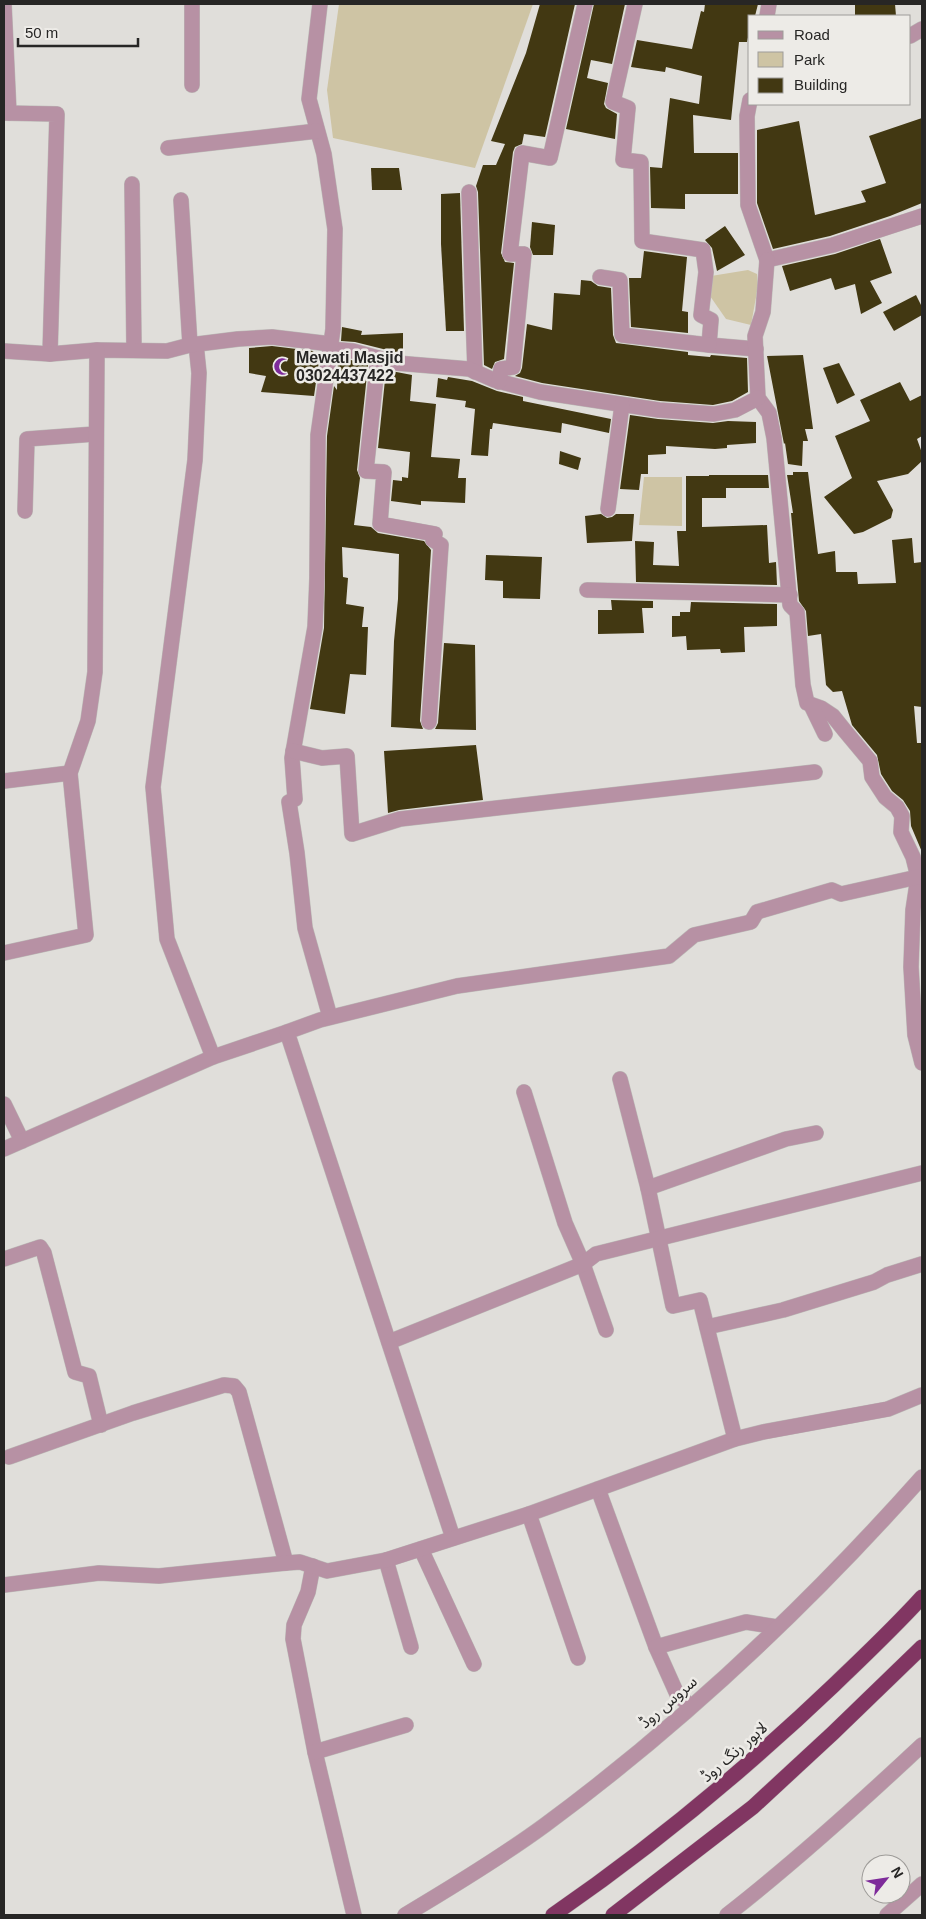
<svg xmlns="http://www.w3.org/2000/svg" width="926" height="1919" font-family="Arial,'Noto Sans Arabic',sans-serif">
	<rect width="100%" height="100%" fill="#e0deda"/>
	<g fill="#cec4a4">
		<polygon points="339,4 533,4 475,168 333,138 327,90"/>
		<polygon points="748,270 757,274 758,286 751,325 726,319 710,296 711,276"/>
		<polygon points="644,477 682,477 682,526 639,525"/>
	</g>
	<g fill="#423812">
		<polygon points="540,4 575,4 545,137 524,134 522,144 515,147 513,152 501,253 505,262 514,263 504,359 495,362 492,369 484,365 478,192 476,186 483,165 496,165 505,144 491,141 526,53"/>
		<polygon points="594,4 625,4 612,64 591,60 587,78 608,83 604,104 606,108 617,114 615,139 566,129"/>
		<polygon points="705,4 758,4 755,16 750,16 750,28 747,42 739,42 731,120 693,115 694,153 738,153 738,194 685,194 685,209 651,208 650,167 662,168 670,98 699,104 702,76 666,67 665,72 631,67 637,40 692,49 701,11 704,12"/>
		<polygon points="855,4 895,4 896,16 855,16"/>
		<polygon points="922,118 922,203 890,216 830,236 773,249 757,203 757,130 799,121 815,215 866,202 861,191 886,183 869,136"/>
		<polygon points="371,168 399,168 402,190 372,190"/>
		<polygon points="460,193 464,331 446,331 441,244 441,194"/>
		<polygon points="532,222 555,225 553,255 533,255 530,247"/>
		<polygon points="725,226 745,255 717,271 712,248 705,240"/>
		<polygon points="880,239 892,273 870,281 882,303 861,314 855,284 835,290 831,278 790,291 782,266 835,254"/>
		<polygon points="644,251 687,257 682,311 688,312 688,333 631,327 629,278 641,278"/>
		<polygon points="581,280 591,281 598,286 611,288 613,335 616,343 688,352 688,355 710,357 711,355 747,358 748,392 732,401 713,405 660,401 542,383 515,376 520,373 522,368 527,324 552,330 554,293 580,295"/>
		<polygon points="916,295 922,307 922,315 894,331 883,312"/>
		<polygon points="342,327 362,331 361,335 403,333 403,354 355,342 341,341"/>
		<polygon points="272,346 313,351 319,361 314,396 261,392 266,376 249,373 249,348"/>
		<polygon points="803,355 813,429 805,429 808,441 803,441 802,466 788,464 785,443 784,444 767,356"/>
		<polygon points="338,359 351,360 368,365 357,470 360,478 354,525 371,527 378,533 424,541 431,550 420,721 423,729 391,727 394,641 398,599 399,554 342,547 343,577 348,578 346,604 364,607 362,627 368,627 366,675 350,674 345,714 310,709 324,628 327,436 334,386 337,390"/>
		<polygon points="839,363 855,395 837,404 823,368"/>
		<polygon points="386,370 412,375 410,401 436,404 431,457 460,459 458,478 466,478 465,503 421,501 421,505 391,501 393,480 402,481 402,477 408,478 410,452 378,448"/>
		<polygon points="448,377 472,381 497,391 523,397 523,401 611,419 609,433 562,423 561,433 493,423 492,429 490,429 488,456 471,455 475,409 465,407 466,401 436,397 438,378 447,380"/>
		<polygon points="900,382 910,401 922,395 922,436 917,439 922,453 922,461 908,474 877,481 893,510 891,518 863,532 854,534 824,497 852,478 835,436 870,421 860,400"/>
		<polygon points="630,415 658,419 713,423 728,421 756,422 756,443 727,445 727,448 715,449 666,446 666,454 648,455 648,474 641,474 639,490 620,489"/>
		<polygon points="560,451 581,458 578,470 559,464"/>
		<polygon points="793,472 808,472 818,554 835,551 836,572 857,572 858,584 896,583 892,540 912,538 914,563 922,562 922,707 914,706 917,743 922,743 922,852 911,826 910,811 903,800 892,791 881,774 877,755 852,725 842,691 833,692 826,685 821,634 808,636 806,611 799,601 791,513 793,513 787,475 793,475"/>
		<polygon points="709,475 768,475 769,488 726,488 726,498 702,498 702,527 767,525 769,563 776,562 777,585 636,582 635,541 654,542 653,565 679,566 677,531 686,531 686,476 709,476"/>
		<polygon points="601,514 607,518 612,517 616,514 634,514 632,541 587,543 585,516"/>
		<polygon points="486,555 542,557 540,599 503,598 503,581 485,580"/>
		<polygon points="611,600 653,601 653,608 642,608 644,633 598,634 598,610 612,610"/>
		<polygon points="691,602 777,604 777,626 744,627 745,652 721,653 720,649 687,650 686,636 672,637 672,616 680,616 680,612 690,612"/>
		<polygon points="444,643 475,645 476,730 435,729 438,723"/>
		<polygon points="476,745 483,800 399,810 388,813 384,751"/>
	</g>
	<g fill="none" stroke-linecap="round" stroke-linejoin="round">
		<defs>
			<g id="minor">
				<polyline points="4,4 9,113"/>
				<polyline points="320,4 309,99 324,154 335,229 333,329 318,435 317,578 315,627 292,758 295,799 289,802 297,853 305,928 330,1017"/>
				<polyline points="635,4 613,102 628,108 623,160 641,162 642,241 703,250 706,272 701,315 711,320 709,345 756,349"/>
				<polyline points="767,16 769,4"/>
				<polyline points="910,36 922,29"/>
				<polyline points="192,85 192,4"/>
				<polyline points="750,100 747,116 748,205 767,260 833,245 922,216"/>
				<polyline points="4,113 57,114 50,354"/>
				<polyline points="168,148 317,131"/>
				<polyline points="132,184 134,349"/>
				<polyline points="469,192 475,372"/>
				<polyline points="181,200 190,345"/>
				<polyline points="767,260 763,312 755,336 758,398 769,413 774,438 790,605 797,612 803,685 807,703 821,708 833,716 845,731 870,761 872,777 885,797 897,807 902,816 901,832 913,857 918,877 913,910 911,967 915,1035 922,1063"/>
				<polyline points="600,277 620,280 622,335 709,345"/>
				<polyline points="196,344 199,373 195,460 153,787 167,939 213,1057 287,1032"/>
				<polyline points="330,349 353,351 396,363 469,369 494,380 540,392 659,410 714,414 735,410 758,398"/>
				<polyline points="4,351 50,354 97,350 167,351 190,345 238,339 272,337 331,344"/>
				<polyline points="378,358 366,471 384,472 380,524 435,534 433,540 441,545 429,722"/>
				<polyline points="499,382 501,369 513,367 524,254 510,254 522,153 550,158 585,4"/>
				<polyline points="608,509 622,405"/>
				<polyline points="25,511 27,439 95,434"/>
				<polyline points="587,590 790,595"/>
				<polyline points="811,705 825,734"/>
				<polyline points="293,751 322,758 347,756 352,834 400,819 815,772"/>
				<polyline points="4,781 70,773"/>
				<polyline points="4,953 86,935 70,773 88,721 95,672 97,350"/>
				<polyline points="620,1079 648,1188 673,1306 700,1300 735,1439"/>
				<polyline points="524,1092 565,1223 583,1264 606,1330"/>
				<polyline points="4,1104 22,1141"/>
				<polyline points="4,1149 213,1057"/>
				<polyline points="648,1188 786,1139 816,1133"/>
				<polyline points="4,1259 40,1247 44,1253 75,1372 89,1376 101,1425"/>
				<polyline points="707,1327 783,1310 874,1282 887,1275 922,1264"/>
				<polyline points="389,1342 583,1264 596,1254 922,1173"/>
				<polyline points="9,1457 133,1413 224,1385 234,1386 239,1392 286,1563"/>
				<polyline points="598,1489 656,1647 677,1694 690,1706"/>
				<polyline points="529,1514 578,1658"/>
				<polyline points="453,1538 287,1032 320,1020 457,986 669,956 694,935 751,922 757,912 832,890 841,894 922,876"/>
				<polyline points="421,1549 474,1664"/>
				<polyline points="386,1560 411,1647"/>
				<polyline points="313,1566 308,1592 294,1625 293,1639 315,1752 354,1915"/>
				<polyline points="4,1585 99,1573 159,1576 286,1563 300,1562 327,1571 386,1560 529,1514 735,1439 763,1432 888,1409 922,1395"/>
				<polyline points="656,1647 746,1622 777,1627"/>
				<polyline points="315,1752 406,1725"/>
				<path d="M405,1915c47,-28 95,-57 140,-90 137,-101 264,-221 377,-348"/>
				<path d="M727,1915c68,-53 132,-111 195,-170"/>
				<polyline points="887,1915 922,1884"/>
			</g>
			<g id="highway">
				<path d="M553,1915c100,-69 193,-146 281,-230 30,-29 60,-57 88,-88"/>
				<polyline points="613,1915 753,1807 833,1733 922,1647"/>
			</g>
		</defs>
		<use href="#minor" stroke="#bbb9b6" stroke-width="16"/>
		<use href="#highway" stroke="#bbb9b6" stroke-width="16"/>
		<use href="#minor" stroke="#b791a4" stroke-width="15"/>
		<use href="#highway" stroke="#813662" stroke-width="15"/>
	</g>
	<defs>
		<symbol id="mosque-bare" viewBox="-9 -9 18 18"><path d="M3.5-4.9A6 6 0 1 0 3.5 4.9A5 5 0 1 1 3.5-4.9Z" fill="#7e2b9a" stroke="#edebe7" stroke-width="2.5" paint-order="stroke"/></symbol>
	</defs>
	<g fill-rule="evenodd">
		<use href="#mosque-bare" x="270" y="354" width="25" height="25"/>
	</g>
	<g text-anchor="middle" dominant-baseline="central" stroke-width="5" stroke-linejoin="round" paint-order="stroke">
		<g font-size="16" font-weight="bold" fill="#272625" stroke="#edebe7" text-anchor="start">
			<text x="296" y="357">Mewati Masjid<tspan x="296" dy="18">03024437422</tspan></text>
		</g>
		<g font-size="16" fill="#272625" stroke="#edebe7">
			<text transform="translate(668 1702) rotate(-41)">سروس روڈ</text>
			<text transform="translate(734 1752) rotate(-41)">لاہور رنگ روڈ</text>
		</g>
	</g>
	<rect width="926" height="1919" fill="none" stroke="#272625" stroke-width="10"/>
	<rect x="748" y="15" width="162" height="90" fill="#edebe7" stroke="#9e9c99"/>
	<rect x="758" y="31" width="25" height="8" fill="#b791a4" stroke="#9e9c99"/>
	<text x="794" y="40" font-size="15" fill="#272625">Road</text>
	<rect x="758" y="52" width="25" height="15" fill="#cec4a4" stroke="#9e9c99"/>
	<text x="794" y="65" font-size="15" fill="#272625">Park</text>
	<rect x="758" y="78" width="25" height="15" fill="#423812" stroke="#9e9c99"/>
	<text x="794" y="90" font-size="15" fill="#272625">Building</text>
	<g transform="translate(886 1879) rotate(60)"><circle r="24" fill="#edebe7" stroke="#9e9c99"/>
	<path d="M0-4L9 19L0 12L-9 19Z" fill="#7e2b9a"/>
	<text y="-8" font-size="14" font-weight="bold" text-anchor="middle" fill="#272625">N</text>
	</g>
	<path d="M18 38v8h120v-8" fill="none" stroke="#272625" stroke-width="2.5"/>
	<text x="25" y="38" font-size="15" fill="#272625" stroke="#edebe7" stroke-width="4" paint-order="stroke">50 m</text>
</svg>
